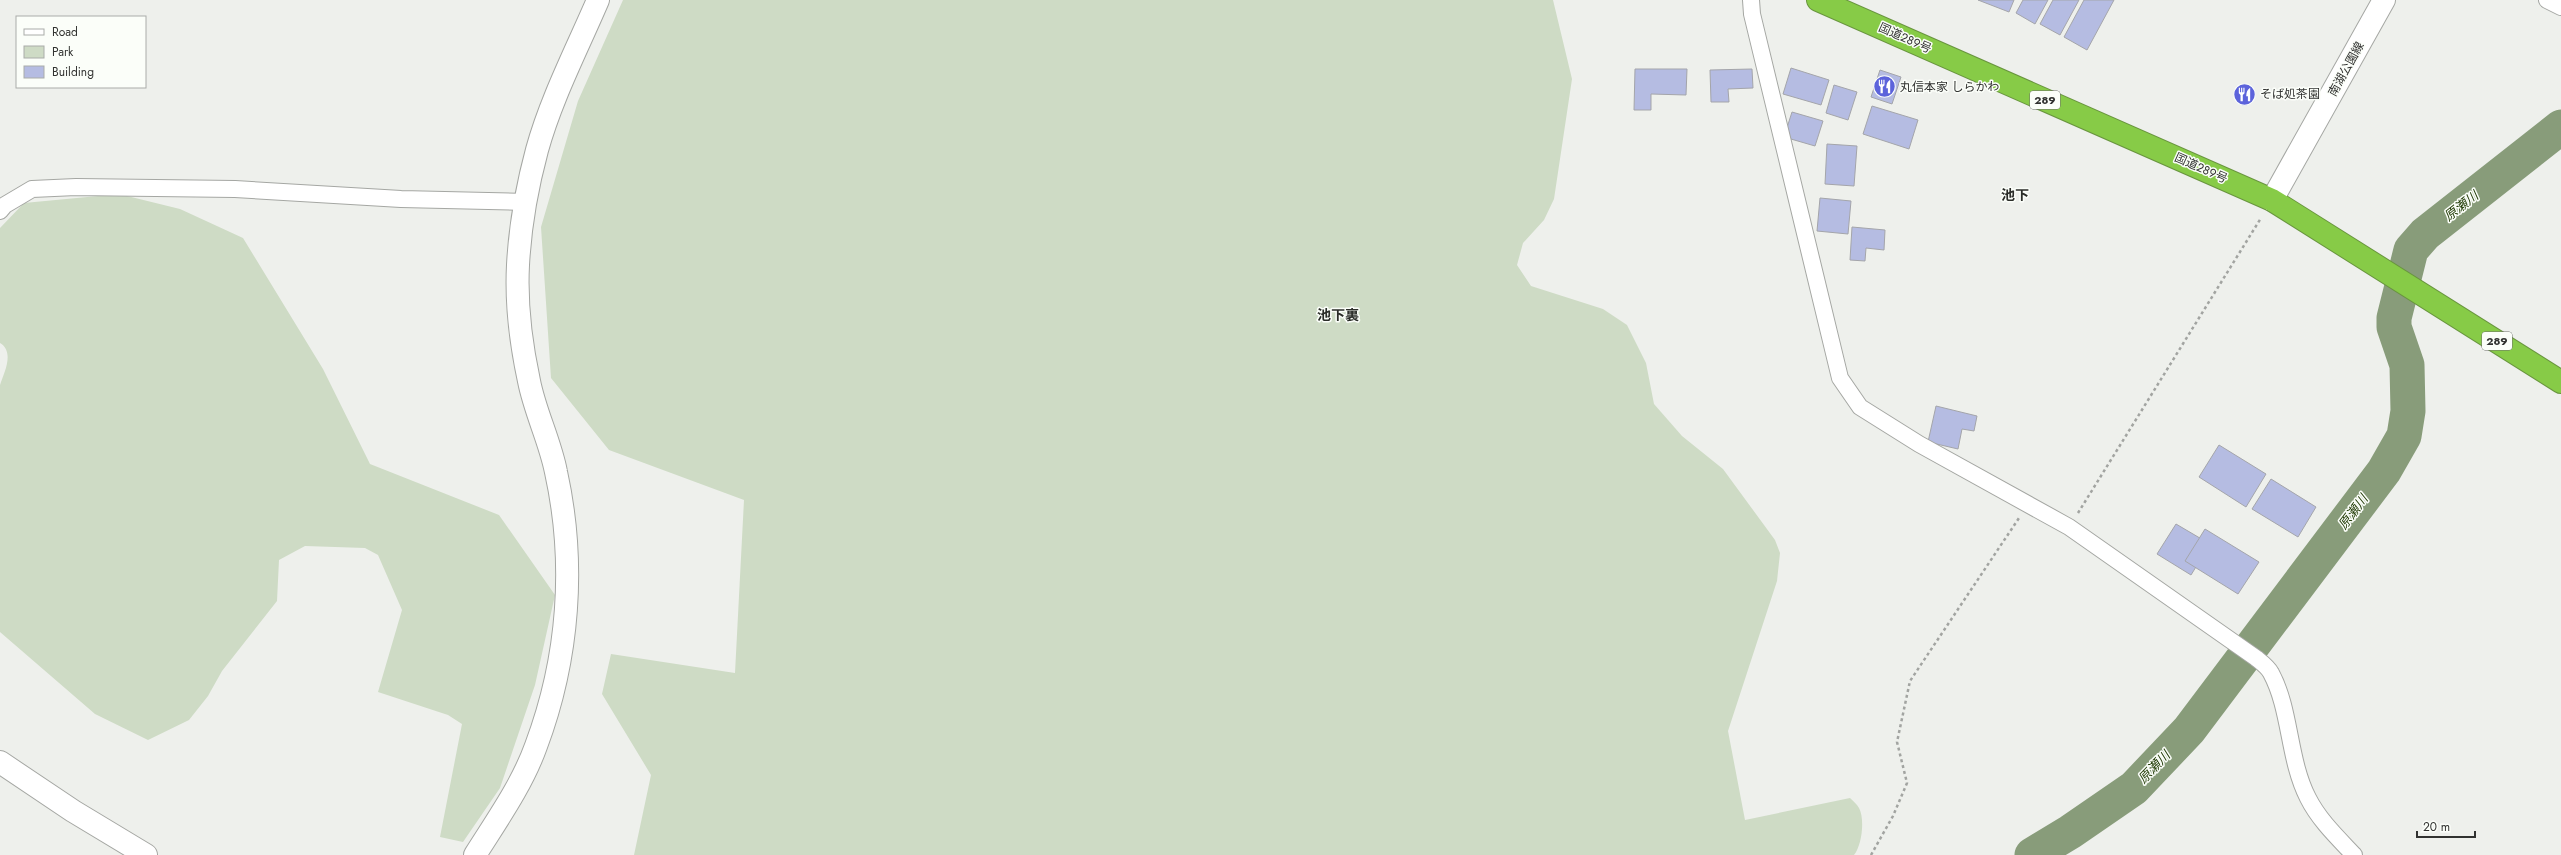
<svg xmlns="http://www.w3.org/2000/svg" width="2561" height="855" font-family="Jost,'Noto Sans JP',sans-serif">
	<rect width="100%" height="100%" fill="#eef0ec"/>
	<g fill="#cedbc5">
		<path d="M623,0h930l19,79 -18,120 -10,21 -21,23 -6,22 14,21 72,23 24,16 19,38 8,41 28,32 41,33 52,71 5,13 -3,28 -49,150 17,89 105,-22c3,3 7,6 9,10 6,11 3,37 -5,47h-1220l17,-80 -49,-81 9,-40 124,19 9,-173 -135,-50 -58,-72 -10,-151 37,-126z"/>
		<path d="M119,194l61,15 63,29 80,131 47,95 129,51 56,80 -20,90 -35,103 -37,54 -23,-5 22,-113 -14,-9 -70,-23 24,-82 -24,-55 -13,-7 -60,-2 -26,14 -2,41 -55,70 -14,25 -19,24 -41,20 -53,-26 -95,-82v-247c4,-12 15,-33 0,-42v-115l24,-25z"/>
	</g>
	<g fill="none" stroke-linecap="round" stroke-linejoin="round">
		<polyline stroke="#889c7a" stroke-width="35" points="2032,855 2070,832 2134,788 2189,730 2384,471 2404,436 2408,411 2407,365 2394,327 2394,318 2411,250 2425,234 2561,127"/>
	</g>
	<g fill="#b5bce2" stroke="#a4a5aa">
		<polygon points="1978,0 2014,0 2009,12"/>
		<polygon points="2023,0 2048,0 2035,24 2016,13"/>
		<polygon points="2053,0 2079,0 2060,35 2040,24"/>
		<polygon points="2084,0 2114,0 2087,50 2064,37"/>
		<polygon points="1791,68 1829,80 1821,105 1783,94"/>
		<polygon points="1635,69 1687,69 1686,95 1651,94 1651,110 1634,110"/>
		<polygon points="1752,69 1753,88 1728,89 1729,102 1711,102 1710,70"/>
		<polygon points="1880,70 1901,77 1892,104 1871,97"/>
		<polygon points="1834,85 1857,92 1848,120 1826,113"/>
		<polygon points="1872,106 1918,120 1909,149 1863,134"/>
		<polygon points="1792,112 1823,121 1815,146 1784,137"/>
		<polygon points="1827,144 1857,146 1854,186 1825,184"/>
		<polygon points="1820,198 1851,201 1848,234 1817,231"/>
		<polygon points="1852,227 1885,230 1884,250 1866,248 1865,261 1850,260"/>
		<polygon points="1936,406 1977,416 1974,431 1962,429 1958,449 1928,442"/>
		<polygon points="2219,445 2266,474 2246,507 2199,477"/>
		<polygon points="2271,479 2316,507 2298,537 2252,509"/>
		<polygon points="2176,524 2210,544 2191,575 2157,554"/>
		<polygon points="2205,529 2259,562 2238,594 2185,561"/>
	</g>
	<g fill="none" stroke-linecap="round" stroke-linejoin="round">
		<defs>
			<g id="street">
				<path d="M1751,0l1,14 88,364 20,29 59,37 150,83 187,131c5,4 12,9 15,15 20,37 17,86 37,125 11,22 30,40 46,57"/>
				<polyline points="2547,0 2561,7"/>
				<polyline points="0,211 5,205 32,189 76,187 235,189 401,199 526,202"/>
			</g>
			<g id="secondary">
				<polyline points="2272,200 2384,0"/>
				<polyline points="0,762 73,811 146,855"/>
				<path d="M475,855c22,-35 47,-70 61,-109 33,-88 40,-183 20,-274 -6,-31 -21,-60 -27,-91 -8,-37 -13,-78 -11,-116 2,-38 9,-78 19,-115 14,-51 40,-101 61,-150"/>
			</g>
			<polyline id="highway" points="1818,0 2272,200 2561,382"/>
		</defs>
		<use href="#street" stroke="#a5a7a3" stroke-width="18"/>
		<use href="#secondary" stroke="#a5a7a3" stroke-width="24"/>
		<use href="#highway" stroke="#69953f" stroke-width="24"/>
		<g stroke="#a2a4a1" stroke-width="2.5" stroke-dasharray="3 3" stroke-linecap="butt">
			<polyline points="2078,513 2261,218"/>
			<polyline points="1871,855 1893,816 1907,783 1897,742 1910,681 2019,518"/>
		</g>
		<use href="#street" stroke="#fff" stroke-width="16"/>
		<use href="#secondary" stroke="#fff" stroke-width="22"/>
		<use href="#highway" stroke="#87cb47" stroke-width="22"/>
	</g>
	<defs>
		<symbol id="restaurant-disc" viewBox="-11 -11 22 22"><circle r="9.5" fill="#5c63db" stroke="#fbfef9"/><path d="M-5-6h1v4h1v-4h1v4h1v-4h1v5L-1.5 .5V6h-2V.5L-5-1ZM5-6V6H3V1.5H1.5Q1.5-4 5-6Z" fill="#fff"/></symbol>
	</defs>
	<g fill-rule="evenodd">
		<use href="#restaurant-disc" x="1872" y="74" width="25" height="25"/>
		<use href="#restaurant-disc" x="2232" y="82" width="25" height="25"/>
	</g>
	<g text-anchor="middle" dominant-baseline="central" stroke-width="3" stroke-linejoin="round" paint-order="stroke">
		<g fill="#fbfef9" stroke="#6e6f6c" stroke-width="1">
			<rect x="2030" y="91" width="30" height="18" rx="3"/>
			<rect x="2482" y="332" width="30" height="18" rx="3"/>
		</g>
		<g font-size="11" font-weight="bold" fill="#313230">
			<text x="2045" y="100">289</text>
			<text x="2497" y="341">289</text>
		</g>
		<g font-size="12" fill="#313230" stroke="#fbfef9">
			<text transform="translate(1905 38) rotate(24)">国道289号</text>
			<text transform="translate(2346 69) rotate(-61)">南湖公園線</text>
			<text transform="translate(2201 168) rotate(24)">国道289号</text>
		</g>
		<g font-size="12" fill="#313230" stroke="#fbfef9" text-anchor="start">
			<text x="1900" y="87">丸信本家 しらかわ</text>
			<text x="2260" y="94">そば処茶園</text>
		</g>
		<g font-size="13" font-style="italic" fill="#233d08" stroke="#fbfef9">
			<text transform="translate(2461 206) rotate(-38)">原瀬川</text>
			<text transform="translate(2353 512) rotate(-53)">原瀬川</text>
			<text transform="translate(2154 767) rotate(-46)">原瀬川</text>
		</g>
		<g font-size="14" font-weight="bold" fill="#2b2d29" stroke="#fbfef9">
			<text x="2015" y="195">池下</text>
			<text x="1338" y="315">池下裏</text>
		</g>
	</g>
	<rect x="16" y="16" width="130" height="72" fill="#fbfef9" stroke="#aaaca9"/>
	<rect x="24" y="29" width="20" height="6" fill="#ffffff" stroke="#aaaca9"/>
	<text x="52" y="36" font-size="12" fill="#313230">Road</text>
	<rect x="24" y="46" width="20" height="12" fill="#cedbc5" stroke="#aaaca9"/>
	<text x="52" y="56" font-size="12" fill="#313230">Park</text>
	<rect x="24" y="66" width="20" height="12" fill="#b5bce2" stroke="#aaaca9"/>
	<text x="52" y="76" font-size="12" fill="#313230">Building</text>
	<path d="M2417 831v6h58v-6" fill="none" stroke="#313230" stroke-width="2"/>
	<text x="2423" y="831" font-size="12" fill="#313230" stroke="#fbfef9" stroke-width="3" paint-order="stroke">20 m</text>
</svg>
